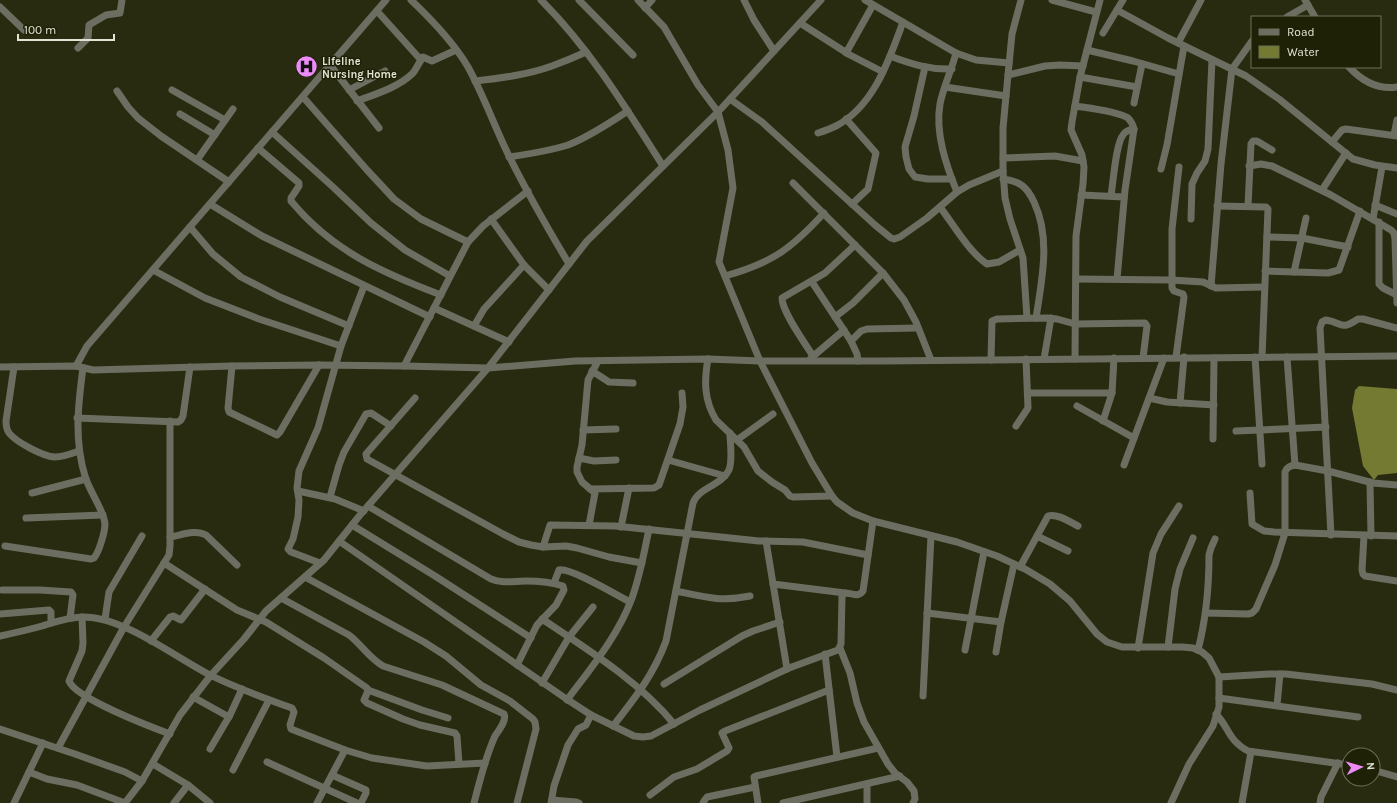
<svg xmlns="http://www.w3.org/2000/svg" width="1397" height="803" font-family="Karla,sans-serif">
	<rect width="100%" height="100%" fill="#292b10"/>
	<polygon fill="#747a31" points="1359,386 1397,389 1397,473 1378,475 1374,480 1363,466 1352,408 1355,390"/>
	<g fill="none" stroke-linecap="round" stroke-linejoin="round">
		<g stroke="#6c6e61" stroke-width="7">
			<path d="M411,0c21,20 43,43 57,67 16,29 27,61 42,91 18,36 38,71 59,106"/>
			<path d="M541,0c49,49 85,108 122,166"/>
			<polyline points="579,0 633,55"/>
			<polyline points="638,0 664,27 698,85 718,112 728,150 733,188 719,262 760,361 812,463 832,496 837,502 853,513 873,521 957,542 997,556 1025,569 1050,584 1070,601 1097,634 1107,642 1122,647 1182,647 1193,648 1202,652 1209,658 1219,677 1219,707 1213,726 1189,764 1171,803"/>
			<polyline points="744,0 754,20 774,51"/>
			<polyline points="865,0 956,53 976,60 1009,63"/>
			<polyline points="1021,0 1012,34 1008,75 1003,128 1003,171 1005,198 1010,219 1023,258 1027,318"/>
			<polyline points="1052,0 1096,12"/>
			<polyline points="1305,0 1315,17"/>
			<polyline points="0,7 24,30"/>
			<polyline points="645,8 652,0"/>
			<polyline points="1117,10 1168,38 1246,76 1279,99 1353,159 1375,165 1397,168"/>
			<polyline points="377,11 421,60"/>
			<polyline points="1287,17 1308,5"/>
			<polyline points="800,23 850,55 883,72"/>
			<polyline points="1103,33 1123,0"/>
			<polyline points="1178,43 1201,0"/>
			<polyline points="78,48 88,38 89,25 106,15 120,13 122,0"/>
			<polyline points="1087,50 1133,61 1179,74"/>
			<polyline points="846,53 873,5"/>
			<path d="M956,53c-4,16 -13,35 -16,51 -5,29 6,61 17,88"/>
			<path d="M890,56c21,8 40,14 62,13"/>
			<polyline points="330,65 379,128"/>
			<polyline points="925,67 914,116 905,147 906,157 909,169 915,177 928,179 952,179"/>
			<path d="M1349,67c13,14 29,23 48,20"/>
			<polyline points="1008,75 1045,66 1060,65 1083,66"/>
			<polyline points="1080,77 1137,87"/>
			<path d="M475,81c26,-3 52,-6 77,-15 11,-4 23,-9 34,-14"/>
			<polyline points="945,87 1006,96"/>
			<polyline points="172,90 225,120"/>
			<polyline points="349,90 385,71"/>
			<polyline points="117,91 128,107 138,118 161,136 229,182"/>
			<polyline points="303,97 367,170 394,199 421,219 468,242"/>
			<polyline points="730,99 762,122 875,225 891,238 894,239 900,237 927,218 957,192 969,185 1003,171"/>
			<path d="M357,101c19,-7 42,-14 56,-28 4,-5 6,-11 10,-16l9,4 24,-11"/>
			<polyline points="1134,103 1142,64"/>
			<path d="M1075,106c13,2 42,5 53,12 3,3 5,7 6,11l-9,61 -8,89"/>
			<polyline points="180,114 215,135"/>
			<polyline points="846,119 876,153 868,189 852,204"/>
			<polyline points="272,132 333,187 371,223 405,250 450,276"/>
			<path d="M818,133c6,-2 12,-4 18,-7 38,-20 53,-66 67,-104"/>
			<polyline points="1394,135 1397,120"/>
			<polyline points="1332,142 1342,130 1346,129 1397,136"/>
			<path d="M258,148l41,35v3l-8,12v3c41,50 92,72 150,94"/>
			<path d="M509,157c20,-3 40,-6 59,-12 21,-8 41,-22 60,-34"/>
			<polyline points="1003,158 1055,156 1083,161"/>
			<polyline points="197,160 233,109"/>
			<polyline points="1249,166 1261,164 1272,166 1331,195 1391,230 1394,233 1395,239 1397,303"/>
			<polyline points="1161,169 1167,145 1184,46"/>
			<path d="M1003,179c17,2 24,8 31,23 17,36 8,77 2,116"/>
			<polyline points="793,183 883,273 904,300 916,322 931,360"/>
			<polyline points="1322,190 1346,153"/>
			<polyline points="1081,195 1124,197"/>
			<path d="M1111,196c2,-13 5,-53 12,-61 2,-4 6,-5 11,-6"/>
			<polyline points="210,204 262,236 430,317"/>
			<polyline points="1375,205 1397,214"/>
			<polyline points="1217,206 1266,207 1268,209 1262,357"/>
			<polyline points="1248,206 1251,144 1253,141 1257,141 1272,150"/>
			<path d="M940,207c13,17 29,45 47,57l12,-2 21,-12"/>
			<polyline points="491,219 524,265 549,290"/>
			<polyline points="1191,219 1192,184 1197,173 1205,161 1208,149 1212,60"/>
			<polyline points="1373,219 1382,167"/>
			<polyline points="1379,222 1379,284 1383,288 1397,295"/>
			<polyline points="190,227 213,254 241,277 280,297 349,326"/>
			<polyline points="1267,237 1302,238 1348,247"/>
			<polyline points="153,270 205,298 259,319 341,346"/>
			<polyline points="1265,271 1328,273 1339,270 1360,211"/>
			<polyline points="1294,272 1306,218"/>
			<path d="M725,276c47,-13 66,-27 99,-63"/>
			<polyline points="1076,279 1171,280 1203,282 1216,288 1264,287"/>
			<polyline points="812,282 851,341 857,354 858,361"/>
			<polyline points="1211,286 1221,164 1232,69 1252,41"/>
			<polyline points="434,308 509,342"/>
			<polyline points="835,317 853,303 883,273"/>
			<polyline points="474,326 484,309 524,265"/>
			<polyline points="851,341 861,331 867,329 918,328"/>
			<path d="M813,356c-8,-13 -31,-44 -31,-58l43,-25 30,-28"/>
			<polyline points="1176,357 1184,297 1183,294 1174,291 1172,288 1172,229 1179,167"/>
			<polyline points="1255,357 1262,464"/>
			<polyline points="1287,357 1295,465"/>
			<polyline points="811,358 844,330"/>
			<path d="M708,359c-4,22 -4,41 8,61l28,27 14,24 14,11 13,8 5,6 3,1 39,-1"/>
			<polyline points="1044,359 1051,318"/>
			<polyline points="1075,359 1076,236 1083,184 1084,167 1082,155 1071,130 1072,122 1080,77 1100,0"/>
			<polyline points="991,360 992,321 997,319 1047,318 1057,319 1075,324 1145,323 1147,326 1143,358"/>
			<polyline points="76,366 87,346 386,0"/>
			<polyline points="232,366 228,408 229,412 277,435 280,432 319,365"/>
			<polyline points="404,366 468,242 483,226 528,191"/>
			<polyline points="0,367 76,366 93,370 232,366 319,365 404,366 488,368 575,361 708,359 760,361 881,361 1397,356"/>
			<path d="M14,367l-8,54c0,4 0,8 3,12 7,9 35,24 46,24 9,0 16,-3 24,-6"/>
			<polyline points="592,371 609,382 633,383"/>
			<polyline points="1028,393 1112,393"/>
			<polyline points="415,398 366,454 367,459 503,534 519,542 531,545 543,547 566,546 577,548 609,557 642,563"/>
			<polyline points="1149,398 1167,402 1214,405"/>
			<polyline points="1180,403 1184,357"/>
			<polyline points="1077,406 1134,438"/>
			<polyline points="77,418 178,422 181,420 183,416 190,367"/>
			<polyline points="1103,421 1112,393 1114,358"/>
			<polyline points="1016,426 1028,408 1026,359"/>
			<polyline points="583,430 616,429"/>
			<polyline points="1236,431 1326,427"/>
			<polyline points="1213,439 1214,358"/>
			<polyline points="737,440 773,414"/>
			<polyline points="579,458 594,461 616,460"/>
			<polyline points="668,460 725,476"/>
			<polyline points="1124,465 1164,358"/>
			<polyline points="1370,482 1371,536"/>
			<polyline points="590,489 654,488 659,485 680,424 683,407 682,393"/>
			<polyline points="298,491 335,499 364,511"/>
			<polyline points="32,493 86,479"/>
			<polyline points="1250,493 1252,524 1264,531 1274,532 1397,536"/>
			<polyline points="330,497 339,465 344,452 366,414 371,413 391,426"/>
			<path d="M368,506l123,73c12,5 22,2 35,2 12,0 25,1 37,5l1,4 -8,15 -19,20 -20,40"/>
			<polyline points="26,518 103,515"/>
			<polyline points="352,525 435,576 531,638"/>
			<polyline points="589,525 595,493 582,482 577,472 577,467 582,445 588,380 598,361"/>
			<polyline points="621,527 629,488"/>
			<path d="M1331,535l-11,-207 2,-6 4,-2c18,3 14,11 32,-1h5l34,9"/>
			<polyline points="1037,536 1068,551"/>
			<polyline points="1364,536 1362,570 1363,574 1365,576 1397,581"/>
			<path d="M170,537c12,-2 25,-8 36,-2l31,30"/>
			<path d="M339,541l226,157 26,17 43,21 9,1 8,-1 49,-26 89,-42 49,-18 3,-6 1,-48 3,-3c7,0 13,5 18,-2l10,-70"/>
			<polyline points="766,541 787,669"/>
			<path d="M5,546l86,13 3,-1c5,-6 11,-26 11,-34 -1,-14 -16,-33 -20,-48 -11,-36 -7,-71 -2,-108"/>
			<polyline points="543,547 550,525 615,526 759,541 803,542 868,555"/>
			<polyline points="164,563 237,610 266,622 324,658 367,688 368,691 364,700 367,703 403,719 420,725 455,733 457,736 459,764"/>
			<polyline points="320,563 291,552 288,549 293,539 298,517 299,500 297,488 299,471 318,428 341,346 364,286"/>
			<path d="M1020,567l28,-51c9,-3 22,6 30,10"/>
			<polyline points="305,577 424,642 446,656 481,685 510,701 533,719 535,722 536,729 517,803"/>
			<path d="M554,583l5,-13c11,-3 59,26 71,32"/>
			<polyline points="773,584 845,593"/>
			<polyline points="2,590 40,590 71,592 73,595 70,618"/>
			<path d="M676,591c29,6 44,11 74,5"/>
			<path d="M281,598l68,37c12,9 20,23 34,31l59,19 62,29c3,6 -5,16 -9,22 -10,22 -15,44 -21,67"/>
			<polyline points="927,613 1001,622 1014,564"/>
			<path d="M1206,613l42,1 4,-1 4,-4 19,-44 10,-32v-61c2,-5 5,-6 10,-7l33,6 45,12 24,2"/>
			<polyline points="0,614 49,610 51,612 51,623"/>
			<path d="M82,617l1,26 -1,8 -13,30c6,17 82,46 101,53"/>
			<polyline points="105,619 109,592 142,536"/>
			<path d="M542,619c45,30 98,63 132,105"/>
			<path d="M0,636c14,-3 28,-6 42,-10 13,-4 27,-9 41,-9 41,0 90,39 127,58 26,13 54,23 82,33l2,4 -4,13 1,4 54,21 27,8 55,8 58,-3"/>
			<polyline points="151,641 170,617 173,616 181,620 205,589"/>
			<polyline points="1168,647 1175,589 1180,569 1193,538"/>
			<polyline points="840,648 850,673 857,703 864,722 888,764 895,773 907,782 914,791 915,799 913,803"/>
			<polyline points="1138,648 1153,553 1161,534 1179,506"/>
			<polyline points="965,650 984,552"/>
			<path d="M1198,650c8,-31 11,-62 11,-95l2,-7 4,-9"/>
			<polyline points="996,652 1001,622"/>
			<polyline points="825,654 837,757"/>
			<polyline points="1219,677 1269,674 1286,674 1372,684 1397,690"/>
			<polyline points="542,683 569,637 593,607"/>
			<polyline points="664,684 742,636 753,631 780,622"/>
			<polyline points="368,690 422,710 448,718"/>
			<polyline points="923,696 931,536"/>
			<polyline points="193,697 229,717"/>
			<polyline points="1219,698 1358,717"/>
			<path d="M567,700c24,-32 51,-64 65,-102 8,-22 12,-45 17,-69"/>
			<polyline points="1277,705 1280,674"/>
			<path d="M1216,714c14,15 12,26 32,37l101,14"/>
			<path d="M613,726c22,-28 41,-52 53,-85l27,-138c6,-16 28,-17 36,-33 4,-10 1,-27 1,-37"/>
			<polyline points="0,729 75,754 125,772 142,781"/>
			<polyline points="58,748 124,627 169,555 170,546 170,421"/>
			<polyline points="210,749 230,715 242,689"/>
			<polyline points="267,762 357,803"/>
			<polyline points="153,764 188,785 210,803"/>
			<polyline points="233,770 269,700"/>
			<polyline points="1373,770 1397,777"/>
			<polyline points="29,772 47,779 77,785 125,803"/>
			<polyline points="332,775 366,790 366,793 361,803"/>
			<polyline points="867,784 867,803"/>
			<polyline points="650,795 674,777 697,769 727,751 729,748 722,733 725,731 829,690"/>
			<polyline points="552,800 576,802 579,803"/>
			<polyline points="14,803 43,743"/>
			<polyline points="125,803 142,781 180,715 211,675 244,639 266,611 324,560 360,515 488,368 587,241 718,112 821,0"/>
			<polyline points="174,803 188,785"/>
			<polyline points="317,803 345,750"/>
			<polyline points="551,803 554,786 568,745 578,729 586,725 591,715"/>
			<polyline points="703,803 704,801 707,797 755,787"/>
			<polyline points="758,803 754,777 756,776 878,748"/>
			<polyline points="783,803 900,776"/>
			<polyline points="1242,803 1251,752"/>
			<polyline points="1320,803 1321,797 1338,763"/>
		</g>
	</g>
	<defs>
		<symbol id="hospital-disc" viewBox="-11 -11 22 22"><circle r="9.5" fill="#ed8cf9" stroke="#1f2106"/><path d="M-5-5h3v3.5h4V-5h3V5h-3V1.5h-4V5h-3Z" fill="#111"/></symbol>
	</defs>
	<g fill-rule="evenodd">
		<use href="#hospital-disc" x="294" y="54" width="25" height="25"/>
	</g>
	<g text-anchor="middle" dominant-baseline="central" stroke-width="3" stroke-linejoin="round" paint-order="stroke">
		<g font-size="11" font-weight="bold" fill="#e2e4d4" stroke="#1f2106" text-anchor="start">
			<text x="322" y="61">Lifeline<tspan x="322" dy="13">Nursing Home</tspan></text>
		</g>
	</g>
	<rect x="1251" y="16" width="130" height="52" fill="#1f2106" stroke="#6d6f58"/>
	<rect x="1259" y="29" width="20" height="6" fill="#6c6e61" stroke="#6d6f58"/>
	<text x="1287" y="36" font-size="12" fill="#e2e4d4">Road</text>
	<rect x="1259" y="46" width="20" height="12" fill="#747a31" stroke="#6d6f58"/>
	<text x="1287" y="56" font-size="12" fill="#e2e4d4">Water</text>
	<g transform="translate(1361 767) rotate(85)"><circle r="19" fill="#1f2106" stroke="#6d6f58"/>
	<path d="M0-3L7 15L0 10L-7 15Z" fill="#ed8cf9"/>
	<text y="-6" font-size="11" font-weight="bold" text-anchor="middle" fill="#e2e4d4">N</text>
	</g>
	<path d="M18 34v6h96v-6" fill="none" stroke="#e2e4d4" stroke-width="2"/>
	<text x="24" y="34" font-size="12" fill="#e2e4d4" stroke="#1f2106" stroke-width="3" paint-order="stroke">100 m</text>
</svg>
